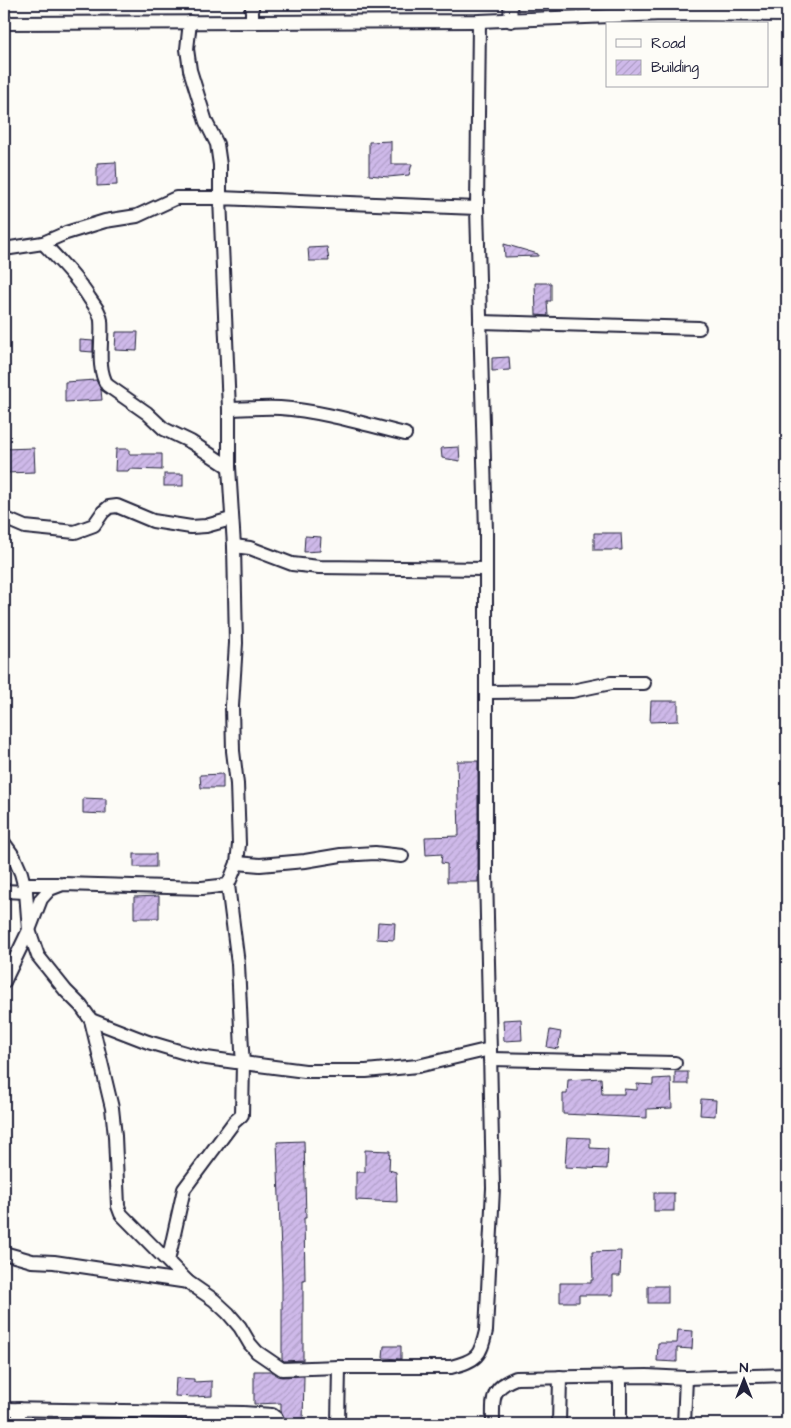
<svg xmlns="http://www.w3.org/2000/svg" width="791" height="1428" font-family="'Architects Daughter',sans-serif">
	<defs>
		<pattern id="building-hatch" width="6" height="6" patternUnits="userSpaceOnUse" patternTransform="scale(1.25)"><rect width="6" height="6" fill="#ceb9e9"/><path d="M-1 1l2-2M0 6l6-6M5 7l2-2" fill="none" stroke="#b19fc9"/></pattern>
	</defs>
	<rect width="100%" height="100%" fill="#fdfcf7"/>
	<filter id="ink" filterUnits="userSpaceOnUse"><feTurbulence type="fractalNoise" baseFrequency=".02" numOctaves="2"/><feDisplacementMap in="SourceGraphic" scale="10" xChannelSelector="R" yChannelSelector="G"/><feConvolveMatrix kernelMatrix="1 2 1 2 8 2 1 2 1" color-interpolation-filters="sRGB"/></filter>
	<g filter="url(#ink)">
		<g fill="url(#building-hatch)" stroke="#22223b">
			<polygon points="391,141 391,164 412,164 409,175 388,177 369,175 369,142"/>
			<polygon points="116,162 117,185 97,186 97,163"/>
			<polygon points="504,244 538,254 538,256 505,257"/>
			<polygon points="327,247 329,261 309,261 308,248"/>
			<polygon points="535,283 551,283 551,301 547,301 548,316 536,315"/>
			<polygon points="116,332 138,332 137,351 115,350"/>
			<polygon points="80,340 93,341 93,352 80,351"/>
			<polygon points="509,357 510,370 492,371 492,358"/>
			<polygon points="96,380 101,390 102,400 65,402 65,382"/>
			<polygon points="459,447 460,461 442,458 441,448"/>
			<polygon points="34,448 35,472 4,473 4,449"/>
			<polygon points="116,449 129,449 129,454 162,454 162,470 129,469 128,471 115,471"/>
			<rect x="164" y="474" width="19" height="12"/>
			<polygon points="594,533 621,533 622,550 594,550"/>
			<polygon points="305,536 321,537 320,551 304,552"/>
			<polygon points="651,701 678,701 678,721 650,722"/>
			<polygon points="457,761 478,761 478,882 447,882 447,864 441,863 442,854 426,855 425,837 459,836"/>
			<polygon points="223,774 223,788 201,788 200,775"/>
			<polygon points="83,798 106,799 106,814 83,813"/>
			<rect x="134" y="854" width="22" height="13"/>
			<polygon points="159,896 159,918 134,918 134,897"/>
			<polygon points="378,922 395,923 394,940 377,939"/>
			<polygon points="521,1019 522,1040 504,1041 503,1020"/>
			<polygon points="550,1030 561,1032 558,1049 547,1047"/>
			<rect x="675" y="1072" width="13" height="12"/>
			<polygon points="601,1078 602,1094 624,1094 624,1089 637,1090 637,1084 653,1085 653,1079 671,1078 672,1108 647,1109 647,1118 563,1114 563,1094 567,1094 568,1080"/>
			<polygon points="701,1099 716,1100 715,1116 700,1115"/>
			<polygon points="567,1137 590,1138 590,1148 608,1149 607,1169 565,1167"/>
			<polygon points="304,1141 306,1218 304,1218 305,1280 303,1280 303,1360 284,1361 282,1359 282,1281 277,1142"/>
			<polygon points="365,1150 390,1151 389,1170 396,1172 397,1202 356,1200 356,1172 365,1172"/>
			<rect x="654" y="1193" width="20" height="18"/>
			<polygon points="621,1251 620,1276 613,1276 613,1295 579,1295 579,1302 560,1302 560,1283 591,1283 591,1280 593,1280 592,1252"/>
			<rect x="648" y="1286" width="20" height="17"/>
			<polygon points="678,1330 693,1331 692,1349 677,1348 677,1362 657,1361 658,1343 677,1343"/>
			<polygon points="384,1346 401,1346 401,1359 383,1358"/>
			<polygon points="254,1371 270,1371 277,1376 282,1377 304,1376 303,1424 285,1424 284,1417 281,1411 281,1403 254,1404"/>
			<polygon points="176,1378 194,1379 194,1382 212,1381 212,1396 193,1397 175,1396"/>
		</g>
		<g fill="none" stroke-linecap="round" stroke-linejoin="round">
			<defs>
				<g id="minor">
					<polyline points="252,4 252,22"/>
					<polyline points="510,4 511,21"/>
					<polyline points="4,23 479,21 663,14 787,15"/>
					<polyline points="477,208 220,198 229,409 229,467 234,546 236,643 232,706 233,751 237,784 239,844 237,863 228,885 238,964 242,1050 243,1063 305,1071 366,1071 418,1066 490,1049"/>
					<path d="M43,243c17,18 34,35 47,56 5,7 10,13 11,21 2,22 -5,46 6,65l40,28 17,16 27,13 38,25"/>
					<polyline points="4,249 43,243 66,233 105,221 137,216 176,198 220,198 220,165 217,144 206,122 190,70 187,49 190,22"/>
					<polyline points="480,322 699,328"/>
					<path d="M229,409c17,0 34,-2 51,-1 42,3 84,16 125,26"/>
					<polyline points="4,518 25,527 75,532 94,525 103,512 109,507 117,506 153,521 191,527 206,526 231,519"/>
					<polyline points="234,546 250,548 292,564 319,567 486,569"/>
					<polyline points="487,692 572,691 611,683 644,683"/>
					<path d="M4,843l10,14 7,16 5,19 3,38 9,26 28,35 15,15 10,14 21,88 3,28 3,70 3,8 67,68 26,18 14,13 12,14 10,17 7,8 25,17 57,-2h112c26,-7 29,-10 35,-36l7,-143 -7,-316v-340l-9,-324 2,-187"/>
					<polyline points="237,863 260,865 305,861 341,855 375,853 402,856"/>
					<polyline points="24,884 58,884"/>
					<polyline points="4,891 26,892"/>
					<polyline points="4,982 29,930 41,899 50,889 63,884 202,888 228,885"/>
					<polyline points="91,1020 148,1042 199,1057 243,1063 242,1115 234,1122 184,1189 168,1261"/>
					<polyline points="490,1059 675,1063"/>
					<polyline points="4,1253 32,1261 54,1262 188,1282"/>
					<polyline points="620,1376 620,1424"/>
					<polyline points="4,1409 243,1413 272,1415 276,1418 277,1424"/>
					<polyline points="19,1424 19,1409"/>
					<polyline points="338,1424 339,1367"/>
					<path d="M493,1424c0,-25 -3,-36 23,-46l131,-2 39,2 101,-3"/>
					<polyline points="559,1424 560,1377"/>
					<polyline points="684,1424 686,1378"/>
				</g>
			</defs>
			<use href="#minor" stroke="#22223b" stroke-width="16"/>
			<use href="#minor" stroke="#fdfcf7" stroke-width="12"/>
		</g>
	</g>
	<rect width="791" height="1428" fill="none" stroke="#fdfcf7" stroke-width="20"/>
	<rect x="10" y="10" width="771" height="1408" fill="none" stroke="#22223b" stroke-width="2" filter="url(#ink)"/>
	<rect x="606" y="22" width="162" height="65" fill="#fdfcf7" stroke="#a5a5ac"/>
	<rect x="616" y="39" width="25" height="8" fill="#fdfcf7" stroke="#a5a5ac"/>
	<text x="651" y="48" font-size="15" fill="#22223b">Road</text>
	<rect x="616" y="60" width="25" height="15" fill="url(#building-hatch)" stroke="#a5a5ac"/>
	<text x="651" y="72" font-size="15" fill="#22223b">Building</text>
	<g transform="translate(744 1380)" stroke="#fdfcf7" stroke-width="4" paint-order="stroke">
	<path d="M0-4L9 19L0 12L-9 19Z" fill="#22223b"/>
	<text y="-8" font-size="14" font-weight="bold" text-anchor="middle" fill="#22223b">N</text>
	</g>
</svg>
